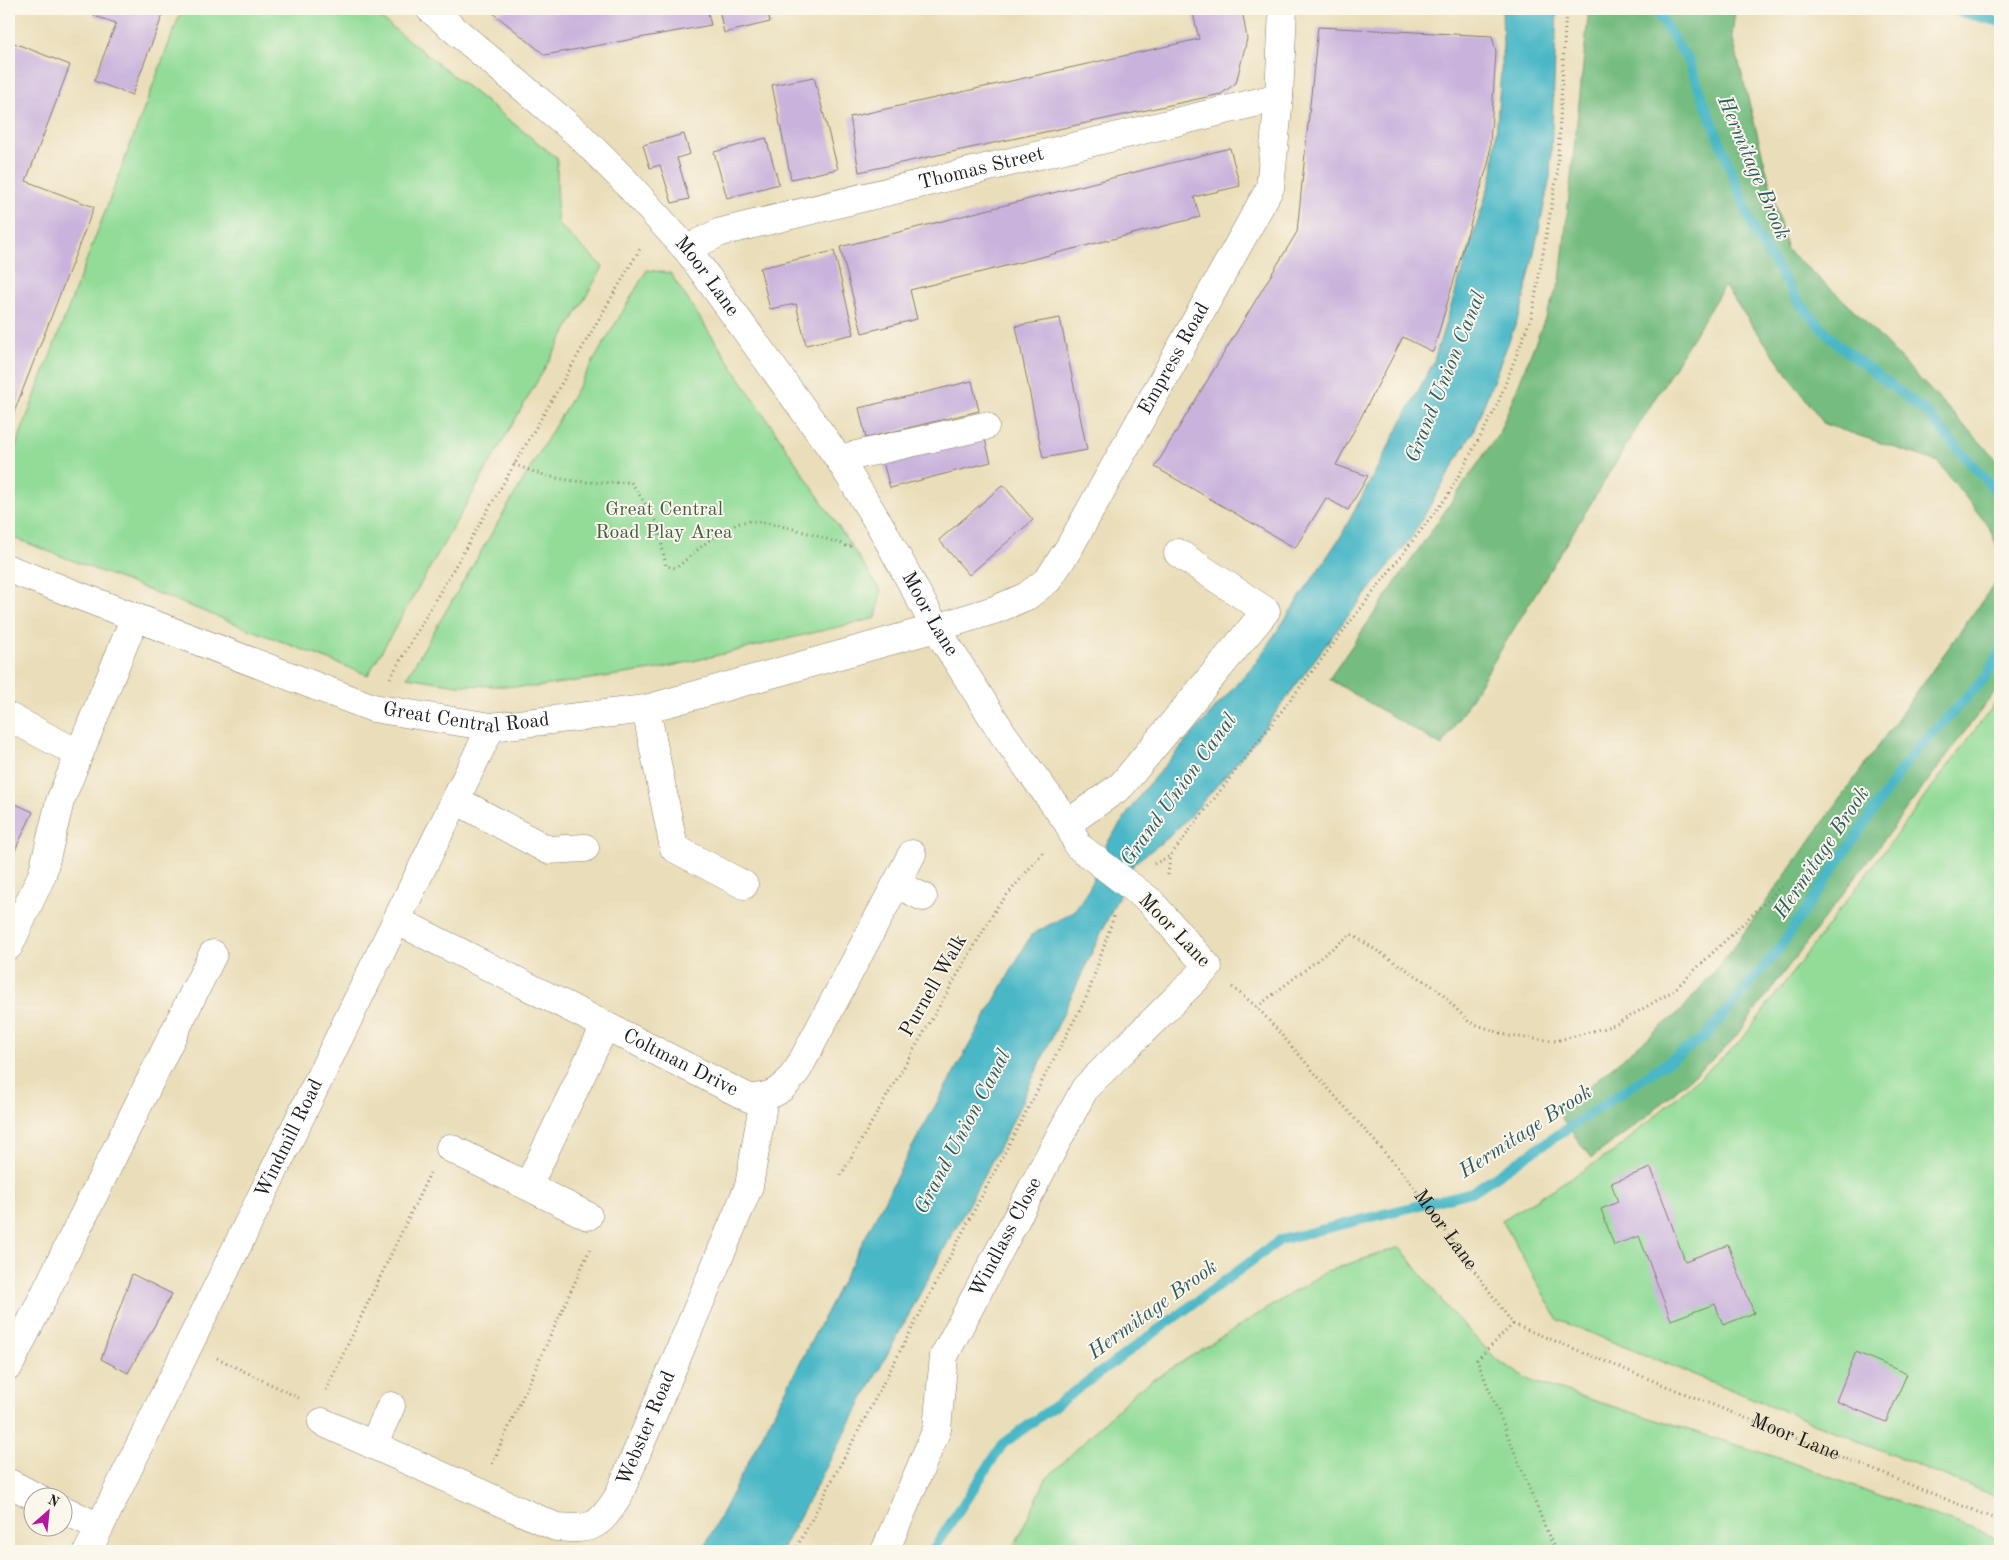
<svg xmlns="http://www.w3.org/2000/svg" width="2009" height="1560" font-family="'Old Standard TT',serif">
	<rect width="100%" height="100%" fill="#fbf7ec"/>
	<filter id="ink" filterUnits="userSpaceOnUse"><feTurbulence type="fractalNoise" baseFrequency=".02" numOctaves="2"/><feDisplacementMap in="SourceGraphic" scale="10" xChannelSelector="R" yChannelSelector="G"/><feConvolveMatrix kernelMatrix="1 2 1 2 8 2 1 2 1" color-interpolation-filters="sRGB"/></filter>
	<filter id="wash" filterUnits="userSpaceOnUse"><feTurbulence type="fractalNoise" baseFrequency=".0096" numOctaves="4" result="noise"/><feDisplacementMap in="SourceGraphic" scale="20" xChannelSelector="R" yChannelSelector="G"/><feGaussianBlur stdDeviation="1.12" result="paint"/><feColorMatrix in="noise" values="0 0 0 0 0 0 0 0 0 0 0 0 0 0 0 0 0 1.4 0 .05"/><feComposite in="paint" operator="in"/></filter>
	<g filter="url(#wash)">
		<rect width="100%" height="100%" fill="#eadeba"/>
		<g fill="#92dc98" stroke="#577c5a">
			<polygon points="182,9 369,9 557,158 557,223 603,267 368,675 9,536 9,464"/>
			<polygon points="647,270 670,273 881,591 876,618 659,669 535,687 457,685 407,677"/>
			<polygon points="2000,697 2000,1498 1558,1320 1502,1220 1615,1151 1741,1041"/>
			<polygon points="1400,1247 1449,1310 1497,1360 1531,1381 1779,1458 2000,1540 2000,1551 1012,1551 1046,1479 1137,1390 1327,1271"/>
		</g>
		<g fill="#75bc80" stroke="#486c4e">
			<polygon points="1589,9 1735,9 1732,36 1787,250 1851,307 2000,463 2000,553 1989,527 1938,462 1824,424 1724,286 1442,746 1329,679 1499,433 1560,281"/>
			<polygon points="2000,576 2000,685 1730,1044 1635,1126 1591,1158 1557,1112 1682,1010 1733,948"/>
		</g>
		<polygon fill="#4ab7c6" stroke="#336a71" points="1502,9 1557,9 1550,178 1522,308 1473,432 1411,538 1333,635 1254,742 1194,812 1168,838 1134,863 1008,1131 781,1551 702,1551 911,1149 1031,935 1074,911 1089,889 1107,843 1145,788 1257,661 1341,536 1433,363 1493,173 1503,45"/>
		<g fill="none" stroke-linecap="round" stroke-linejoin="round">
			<g stroke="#4ab7c6" stroke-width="10">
				<polyline points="1655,9 1689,62 1756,235 1799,303 1837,344 1926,412 1993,488 2000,500"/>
				<polyline points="1948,9 2000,22"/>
				<polyline points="932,1551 1003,1444 1280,1240 1472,1192 1705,1037 1778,950 1910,757 1987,676 2000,651"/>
			</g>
		</g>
		<g id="blocks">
			<g fill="#c9b3dc">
				<polygon points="97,9 165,9 132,95 94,81 116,23 94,16"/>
				<polygon points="514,9 707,9 711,25 545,55 493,13"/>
				<polygon points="719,9 767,9 770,22 724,33"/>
				<polygon points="777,9 799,9 799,10 778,14"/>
				<polygon points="1192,9 1242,9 1247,39 1236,83 1221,94 859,172 850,117 1199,39"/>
				<polygon points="1318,27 1492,36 1496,52 1489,160 1433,352 1403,337 1336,465 1368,476 1348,510 1326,498 1295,548 1155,467 1297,232"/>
				<polygon points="9,41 70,65 26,181 94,207 9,425"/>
				<polygon points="814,77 838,169 791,179 772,85"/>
				<polygon points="684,134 690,154 677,158 689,199 672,203 660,165 650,168 643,145"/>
				<polygon points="766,138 779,184 727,198 714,152"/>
				<polygon points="1230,148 1240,186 1194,197 1200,217 910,290 917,319 862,333 840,247"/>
				<polygon points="834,251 854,334 806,345 796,304 770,309 760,268"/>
				<polygon points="1060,318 1087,450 1043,458 1016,326"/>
				<polygon points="972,381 979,411 866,438 859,408"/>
				<polygon points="984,436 991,462 890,488 883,462"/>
				<polygon points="1003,485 1033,520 969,575 939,540"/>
				<polygon points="9,801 33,812 9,863"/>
				<polygon points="1651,1168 1685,1261 1728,1245 1754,1313 1723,1325 1715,1304 1671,1320 1639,1236 1614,1245 1601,1209 1618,1202 1611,1183"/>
				<polygon points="132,1274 172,1294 128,1373 101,1359"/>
				<polygon points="1856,1352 1907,1374 1886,1422 1836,1401"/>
			</g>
		</g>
	</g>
	<g filter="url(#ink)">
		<use href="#blocks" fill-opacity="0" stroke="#837d6b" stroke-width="1"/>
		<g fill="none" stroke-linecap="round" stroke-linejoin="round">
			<defs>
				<g id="minor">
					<path id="s2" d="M430,9l147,124 47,47 65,72 150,207 42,68 55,101 67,106 65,89 10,23"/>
					<path id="s3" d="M689,252l11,-10 21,-10 558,-135"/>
					<polyline points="839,459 985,426"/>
					<path id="s4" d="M9,569l364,139 118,19 155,-18 290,-81 61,-19 30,-13 21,-16 21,-32 201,-360 9,-91 4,-88"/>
					<polyline points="646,709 674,848 744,885"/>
					<polyline points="9,717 79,754"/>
					<polyline points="456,800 548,850 585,848"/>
					<polyline points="1068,823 1121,786 1266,611 1178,553"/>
					<polyline points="896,884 923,897"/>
					<path id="s5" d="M398,921l351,177c25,0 35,-9 49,-29l114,-215"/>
					<polyline points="9,946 42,875 60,801 135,617"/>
					<polyline points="450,1148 588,1216"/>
					<polyline points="528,1186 605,1026"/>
					<polyline points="9,1366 213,954"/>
					<path id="s6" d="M322,1422l234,105c36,3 42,1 62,-30l131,-311 15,-88"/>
					<polyline points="373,1445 391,1406"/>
					<polyline points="9,1483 38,1498"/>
					<polyline points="62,1509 99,1527"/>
					<path id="s7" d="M88,1551l403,-824"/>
					<path id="s8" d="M885,1551l52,-122 7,-73 141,-268 123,-121 -58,-66"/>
				</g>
			</defs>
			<use href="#minor" stroke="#837d6b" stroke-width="29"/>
			<g stroke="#837d6b" stroke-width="3" stroke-dasharray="1 4" stroke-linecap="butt">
				<path d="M514,464c41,18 73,20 117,18l26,40 9,44 10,2c20,-16 42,-39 67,-46 18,-5 87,17 106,25l5,-3"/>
				<polyline points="390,678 641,247"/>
				<polyline points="1154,864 1170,856 1448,495 1496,408 1532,315 1557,175 1566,9"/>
				<polyline points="1168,875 1170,857"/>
				<path id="s1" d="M1232,987l25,20 150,171 106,146 487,197"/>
				<polyline points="1257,1007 1351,934 1437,989 1469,1022 1509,1036 1556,1041 1615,1025 1673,991 1782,886"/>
				<polyline points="841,1175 997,907 1045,850"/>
				<polyline points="1513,1324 1477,1360 1555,1551"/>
				<polyline points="217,1358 301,1399"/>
				<polyline points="326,1390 430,1173"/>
				<polyline points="492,1464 591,1247"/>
				<polyline points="795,1551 1088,994 1115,913"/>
			</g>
			<use href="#minor" stroke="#fff" stroke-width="28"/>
			<defs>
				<polyline id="minor-bridge" points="1078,846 1150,901"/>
			</defs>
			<use href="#minor-bridge" stroke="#837d6b" stroke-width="29" stroke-linecap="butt"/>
			<use href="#minor-bridge" stroke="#fff" stroke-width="28"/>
		</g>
	</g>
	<g text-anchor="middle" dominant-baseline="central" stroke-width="4" stroke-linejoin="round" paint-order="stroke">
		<g font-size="20" fill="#1c1c1c" stroke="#fbf7ec">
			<text stroke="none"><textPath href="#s3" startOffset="306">Thomas Street</textPath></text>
			<text stroke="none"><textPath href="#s2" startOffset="386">Moor Lane</textPath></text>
			<text stroke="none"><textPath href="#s4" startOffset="1344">Empress Road</textPath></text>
			<text stroke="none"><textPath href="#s2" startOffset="791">Moor Lane</textPath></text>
			<text stroke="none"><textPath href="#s4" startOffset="484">Great Central Road</textPath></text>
			<text transform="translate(1174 931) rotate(46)">Moor Lane</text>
			<text transform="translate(934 986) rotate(-60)">Purnell Walk</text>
			<text stroke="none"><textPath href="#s5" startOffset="316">Coltman Drive</textPath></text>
			<text stroke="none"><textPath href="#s7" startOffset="459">Windmill Road</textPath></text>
			<text stroke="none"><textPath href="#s1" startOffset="324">Moor Lane</textPath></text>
			<text stroke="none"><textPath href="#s8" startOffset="340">Windlass Close</textPath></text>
			<text stroke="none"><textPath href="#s6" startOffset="406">Webster Road</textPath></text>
			<text stroke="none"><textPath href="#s1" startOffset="744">Moor Lane</textPath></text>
		</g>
		<g font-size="20" fill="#455f47" stroke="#fbf7ec">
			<text x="664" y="510">Great Central<tspan x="664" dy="23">Road Play Area</tspan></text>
		</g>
		<g font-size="21" font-style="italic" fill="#2e5a60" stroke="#fbf7ec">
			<text transform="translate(1753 168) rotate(67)">Hermitage Brook</text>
			<text transform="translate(1446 377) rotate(-68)">Grand Union Canal</text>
			<text transform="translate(1179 790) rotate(-54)">Grand Union Canal</text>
			<text transform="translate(1822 853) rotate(-56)">Hermitage Brook</text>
			<text transform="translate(963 1132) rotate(-62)">Grand Union Canal</text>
			<text transform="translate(1526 1132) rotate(-33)">Hermitage Brook</text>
			<text transform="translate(1153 1310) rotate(-36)">Hermitage Brook</text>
		</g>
	</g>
	<rect width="2009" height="1560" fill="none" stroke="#fbf7ec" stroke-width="30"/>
	<g transform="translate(48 1512) rotate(27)"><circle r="24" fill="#fbf7ec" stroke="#a29f99"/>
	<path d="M0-4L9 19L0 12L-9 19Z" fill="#b5179e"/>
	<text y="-8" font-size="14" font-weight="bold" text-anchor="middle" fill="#1c1c1c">N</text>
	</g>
</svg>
